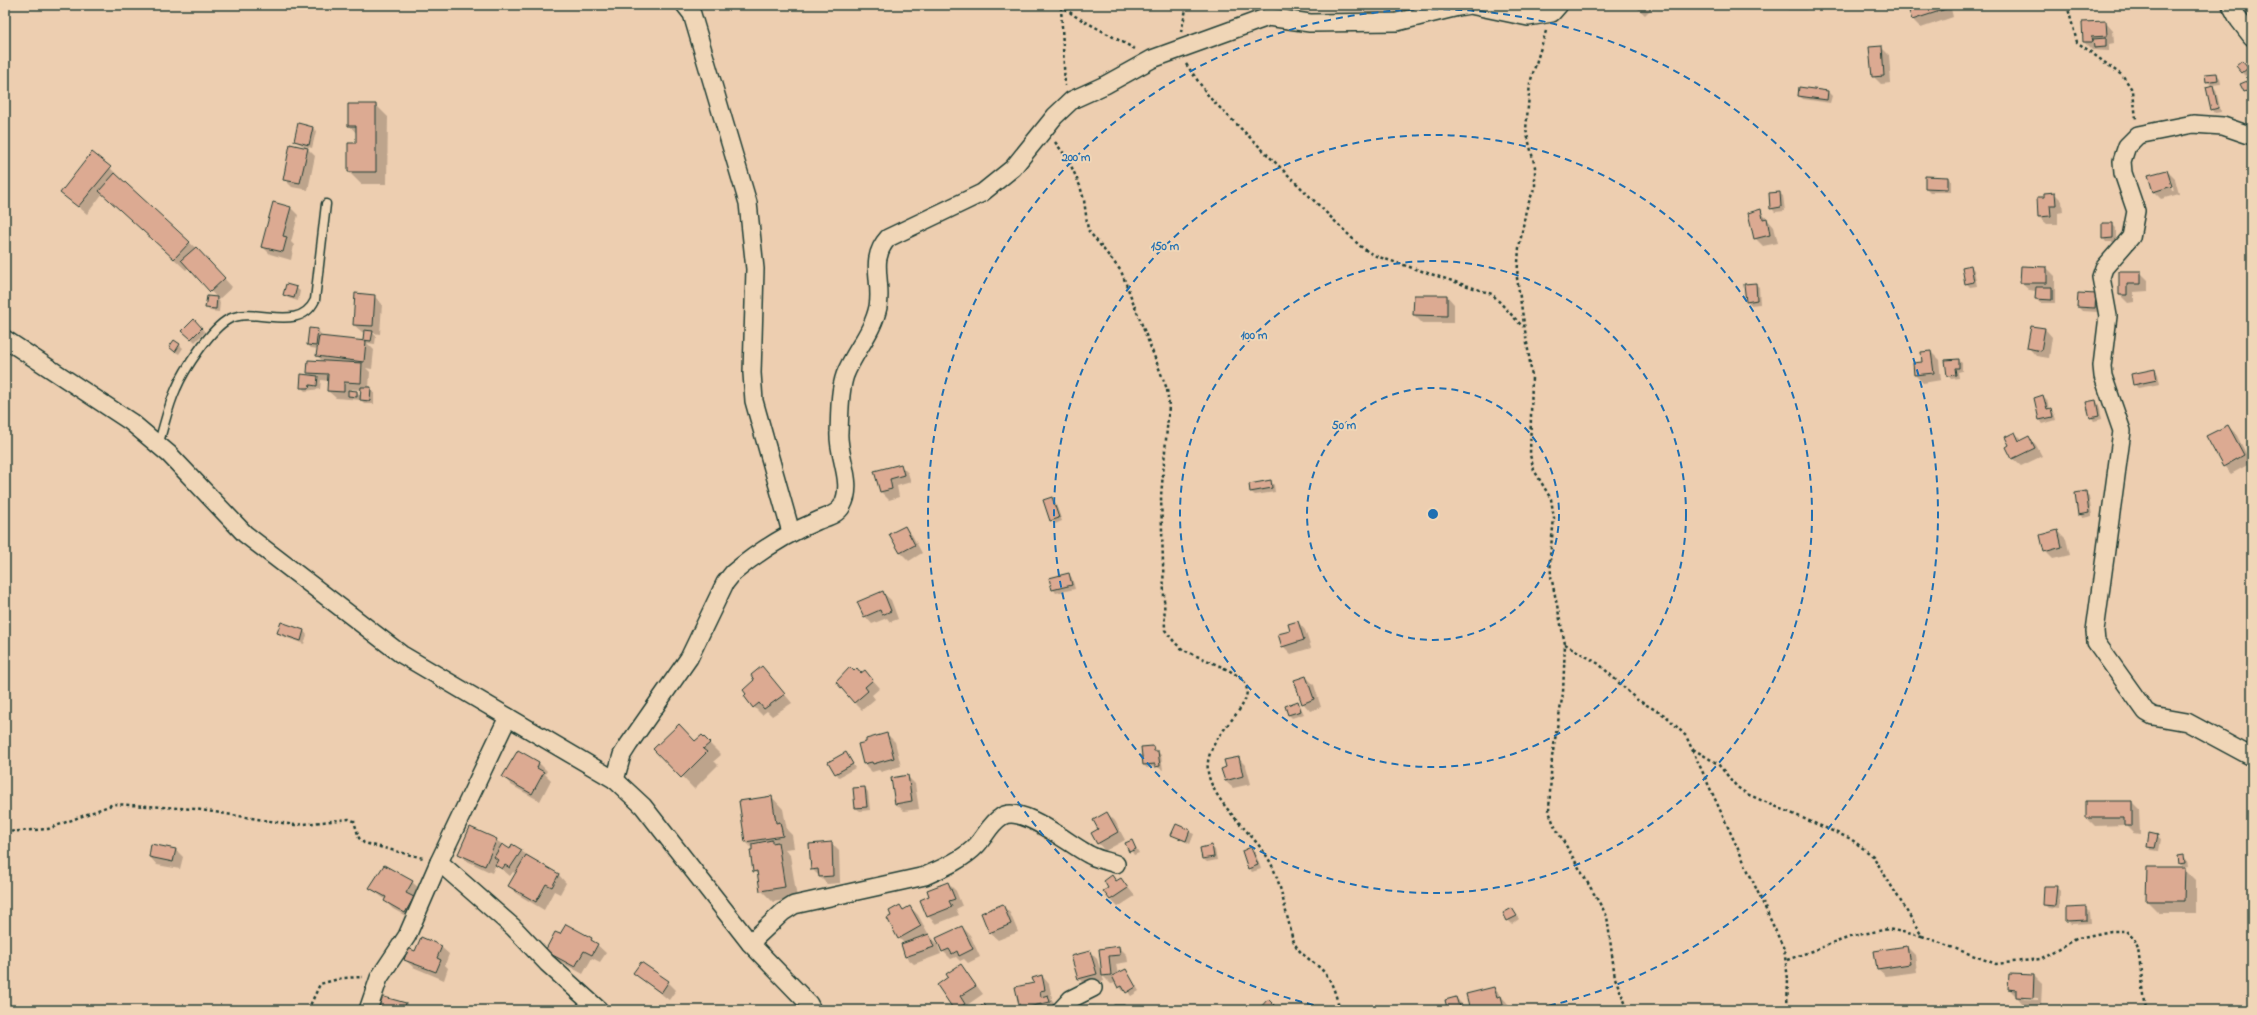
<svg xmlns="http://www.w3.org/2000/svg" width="2257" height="1015" font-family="'Indie Flower',sans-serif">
	<rect width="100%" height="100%" fill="#edceb0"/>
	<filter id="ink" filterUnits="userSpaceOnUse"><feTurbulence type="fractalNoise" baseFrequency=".025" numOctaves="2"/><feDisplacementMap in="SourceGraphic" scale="8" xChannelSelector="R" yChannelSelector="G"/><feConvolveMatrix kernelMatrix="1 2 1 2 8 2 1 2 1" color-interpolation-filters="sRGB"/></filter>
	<g filter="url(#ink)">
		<g fill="#0003" fill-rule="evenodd">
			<polygon points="1634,5 1655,5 1645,15"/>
			<polygon points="1783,5 1806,5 1806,10 1788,10"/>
			<polygon points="1908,5 1950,5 1953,17 1921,28 1913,20"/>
			<polygon points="2106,22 2113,30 2114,43 2109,44 2109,51 2092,50 2084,42"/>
			<polygon points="1881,47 1889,55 1891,83 1881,84 1873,76"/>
			<polygon points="2242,63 2250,72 2246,76 2237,66"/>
			<polygon points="2217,74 2220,78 2221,84 2211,85 2207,81"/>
			<polygon points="2252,80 2252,94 2249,95 2241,85"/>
			<polygon points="2213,86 2216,90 2221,112 2215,113 2212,109"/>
			<polygon points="1800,88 1828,92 1832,96 1830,103 1803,99 1799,96"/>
			<polygon points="376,105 388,117 387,184 361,184 349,172 349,144 357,144 357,134 349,125"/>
			<polygon points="313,128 316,131 312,148 305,146 315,156 308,190 292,187 284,179 304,146 295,141"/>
			<polygon points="110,168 204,256 232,287 218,300 220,302 219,312 210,311 206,307 208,297 218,299 189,267 186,270 103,193 87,214 62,193"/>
			<path d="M2167,171l8,8 4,15 -18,5 -8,-8zM2169,179h2l3,12h-2z"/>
			<polygon points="1948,178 1951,181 1951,192 1930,192 1926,188"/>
			<polygon points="1779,193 1783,196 1785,211 1775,212 1771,208"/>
			<polygon points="2054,193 2062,201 2063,212 2058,213 2058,224 2047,224 2039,217"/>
			<polygon points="291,208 298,215 291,242 294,245 291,260 270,254 262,246"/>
			<polygon points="1760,211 1774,227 1778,243 1763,246 1755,238"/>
			<polygon points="2112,224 2116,228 2116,242 2106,242 2103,238"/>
			<polygon points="1970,266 1974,270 1977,286 1970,287 1966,283"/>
			<polygon points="2047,268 2055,276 2055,303 2040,303 2036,299 2036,291 2029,290 2021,283"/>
			<polygon points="2120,272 2140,272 2148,280 2148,291 2134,292 2134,302 2128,303 2120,295"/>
			<polygon points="1755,284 1759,287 1760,304 1750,305 1747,301"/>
			<polygon points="296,288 300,291 298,301 288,298 284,294"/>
			<polygon points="2079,294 2095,295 2099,299 2098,312 2082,311 2078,307"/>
			<path d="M374,296l8,8 -2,30 -7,-1 3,3 -1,8 -8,-1 7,7 -2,19 -6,-1 4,4 -1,16 5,4v12h-9l-4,-4 -25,-2 -8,-7v-10l-7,-1 -1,9 -15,2 -4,-4 11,-11 -4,-4 16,-10 -7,-6 1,-7 -7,-1 -3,-3 9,-15 4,4 -1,3 47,5 -3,-2 1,-7 -3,-1 -8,-7zM352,389l9,1v6l-4,-4h-5z"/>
			<polygon points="1447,296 1454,304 1454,323 1422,323 1414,315"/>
			<polygon points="194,320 205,332 195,342 184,331"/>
			<polygon points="2045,329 2052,337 2049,358 2036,356 2029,348"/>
			<polygon points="175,341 183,348 179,354 174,351"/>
			<polygon points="1931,352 1939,360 1941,380 1923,383 1915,375"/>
			<polygon points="1958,360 1962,363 1962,371 1958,372 1959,378 1951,379 1948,375"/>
			<polygon points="2155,370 2158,374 2160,384 2138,388 2134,384"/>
			<polygon points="2043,396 2047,400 2049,409 2054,413 2056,420 2043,424 2040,420 2035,398"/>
			<polygon points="2096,401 2099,405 2102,419 2094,421 2091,417"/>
			<polygon points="2228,426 2236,434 2251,463 2231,474 2224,466"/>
			<polygon points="2015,433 2022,440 2028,437 2036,445 2042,456 2021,466 2013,459 2010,446"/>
			<polygon points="900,465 908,473 911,482 897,486 899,497 889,500 881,492 875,472"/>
			<polygon points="1270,481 1274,485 1275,492 1255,495 1251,492 1250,485"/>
			<polygon points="2086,493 2089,496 2092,516 2083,518 2079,514"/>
			<polygon points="1052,498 1055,502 1062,521 1055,524 1051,520"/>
			<polygon points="905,527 912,535 922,553 909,561 901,553 891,535"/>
			<polygon points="2058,531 2066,539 2070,555 2053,559 2045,551"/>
			<polygon points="1069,574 1072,578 1075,589 1056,593 1053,589"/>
			<polygon points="883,593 891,600 898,619 890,622 887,618 872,624 865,616"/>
			<polygon points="1298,622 1305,630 1311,648 1291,654 1283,646"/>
			<polygon points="282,623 304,631 307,635 304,644 282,636 278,633"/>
			<polygon points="762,667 792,703 772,716 767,711 762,715 754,707 756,680"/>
			<polygon points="854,672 872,679 880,688 872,695 875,699 862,710 854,702"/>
			<polygon points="1306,677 1314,685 1321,707 1310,711 1303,703"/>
			<polygon points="1298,702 1304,714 1292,718 1289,715"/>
			<polygon points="887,734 895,742 901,766 881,772 879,770 872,772 864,764 868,742"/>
			<polygon points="702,736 721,755 714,761 718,765 694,789 655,749 695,742"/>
			<polygon points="1153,747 1161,755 1163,770 1157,767 1147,768 1144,765"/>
			<polygon points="518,752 539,763 547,771 545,774 551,780 540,801 511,785 504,777"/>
			<polygon points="846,753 855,768 839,777 836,773"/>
			<polygon points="1238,758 1246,766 1251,784 1233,788 1225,781 1227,768"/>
			<polygon points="907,776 915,784 919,809 904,811 896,804"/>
			<polygon points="865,788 868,792 870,810 860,811 856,808"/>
			<polygon points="772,797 783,809 787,830 792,835 794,848 785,849 790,855 797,898 773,902 761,890 759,876 754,871 753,849 746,842"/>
			<polygon points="2132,802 2139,809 2140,834 2133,833 2125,825 2095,826 2087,818"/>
			<polygon points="1107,813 1115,821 1125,840 1105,851 1098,843 1099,829"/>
			<polygon points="1176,826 1194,834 1190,844 1173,835"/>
			<polygon points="2157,836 2161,839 2159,851 2151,850 2148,846"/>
			<polygon points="496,840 510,850 521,851 559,875 566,883 560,894 554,891 544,910 517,894 509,886 516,874 513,872 510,876 496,864 492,873 467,861 459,854"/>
			<polygon points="1132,841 1139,853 1134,855 1127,844"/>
			<polygon points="831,843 839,851 840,883 827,884 812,869"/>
			<polygon points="152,845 175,849 183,857 180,869 157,865 150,857"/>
			<polygon points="1211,847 1215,850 1217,860 1207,862 1203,859"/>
			<polygon points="1251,848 1255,852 1261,869 1252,872 1249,868"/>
			<polygon points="2183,856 2187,860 2188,866 2184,867 2180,864"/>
			<polygon points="2184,868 2196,880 2196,913 2159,913 2147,901"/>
			<polygon points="1112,876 1118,881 1121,879 1135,896 1118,907 1110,899"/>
			<polygon points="376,877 412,882 420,889 413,920 393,909 385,901 386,900 370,888"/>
			<polygon points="948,883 956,891 962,906 956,909 959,915 936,924 928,916 931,897"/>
			<polygon points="2056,887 2060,891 2059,909 2048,908 2044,904"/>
			<polygon points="1002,905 1010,913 1018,932 998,940 990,933 982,913"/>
			<polygon points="900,907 904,910 910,907 918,915 929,935 937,943 941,954 914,964 906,957 902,945 905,944 899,938"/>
			<polygon points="2086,908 2090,912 2091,923 2071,924 2067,920"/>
			<polygon points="1512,909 1519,919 1512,924 1508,920"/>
			<polygon points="962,927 970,935 980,957 968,963 964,959 960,961 956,957 951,959 943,951"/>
			<polygon points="560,936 591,939 606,953 600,962 592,958 583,974 554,958 546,951"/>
			<polygon points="441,947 449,954 445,965 448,968 444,980 413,967 405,960 416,952"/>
			<polygon points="1119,947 1127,955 1128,962 1116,964 1118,975 1126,970 1139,991 1131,996 1126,989 1123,991 1117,983 1111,984 1102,975 1104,981 1087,987 1079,979 1090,952 1097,959 1102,974 1100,950"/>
			<polygon points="1907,947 1915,955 1917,972 1886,976 1878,969"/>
			<polygon points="961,965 983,994 967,1005 971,1010 955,1010 938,985"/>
			<polygon points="634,973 668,982 676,990 669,1000"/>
			<path d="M2010,975l24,1 8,8 -1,22 -17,-1 -7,-8 -8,-8zM2022,997l16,1v2l-14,-1z"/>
			<polygon points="1042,976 1049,984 1052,998 1050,998 1056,1004 1055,1010 1023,1010 1021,1008 1035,983"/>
			<polygon points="1494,988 1509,1005 1510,1010 1471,1010"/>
			<polygon points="1456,998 1464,1006 1465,1010 1443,1010 1448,1009"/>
			<polygon points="406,1004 411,1010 377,1010 375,1007"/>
		</g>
		<g fill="#dcaa92" stroke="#1f3d34">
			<polygon points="1907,5 1945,5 1946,9 1912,20"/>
			<polygon points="2106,21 2107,36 2091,37 2092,42 2083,42 2082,22"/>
			<polygon points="2106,38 2106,47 2094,48 2093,39"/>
			<polygon points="1882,46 1884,76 1872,77 1869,47"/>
			<polygon points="2242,61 2248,68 2242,73 2236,66"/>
			<polygon points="2217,73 2218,80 2206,82 2205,74"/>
			<polygon points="2252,79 2252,89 2244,92 2240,84"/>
			<polygon points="2213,85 2218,108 2211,110 2206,87"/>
			<polygon points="1799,87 1828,91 1827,100 1798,96"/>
			<polygon points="348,104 376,104 376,172 348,172 348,143 356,143 356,126 348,126"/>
			<polygon points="298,123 313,127 309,145 294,141"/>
			<polygon points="290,144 308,148 300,183 283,180"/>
			<polygon points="92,152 111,167 78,207 60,193"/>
			<polygon points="2167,170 2172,186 2153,192 2148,175"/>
			<polygon points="115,173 190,242 174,259 99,191"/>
			<polygon points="1925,176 1948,177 1948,189 1925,188"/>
			<polygon points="1780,192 1781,207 1770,209 1769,193"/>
			<polygon points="2055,192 2056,205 2050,205 2051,216 2038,217 2037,197 2044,197 2044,193"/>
			<polygon points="273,202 291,207 283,236 287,237 283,252 261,247"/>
			<polygon points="1761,209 1763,219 1767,218 1770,235 1754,239 1748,213"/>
			<polygon points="2102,223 2113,223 2113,238 2102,239"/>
			<polygon points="196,247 225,278 210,292 181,260"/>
			<polygon points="1971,265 1974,282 1965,284 1962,267"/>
			<polygon points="2021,266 2047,267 2047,283 2020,283"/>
			<polygon points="2119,271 2141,271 2141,284 2127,284 2127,295 2119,295"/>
			<polygon points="1756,283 1757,300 1746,302 1744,284"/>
			<polygon points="286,284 297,287 294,298 283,295"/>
			<polygon points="2036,287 2052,287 2052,300 2035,299"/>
			<polygon points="355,293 375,295 373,326 353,325"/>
			<polygon points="2078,293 2096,294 2095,308 2077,307"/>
			<polygon points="1414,295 1447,295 1447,316 1413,315"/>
			<polygon points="207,296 217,297 216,309 205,308"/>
			<polygon points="194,319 202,328 191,339 182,331"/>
			<polygon points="2031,326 2045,328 2041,351 2027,348"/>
			<polygon points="309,328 318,329 316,346 307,345"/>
			<polygon points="364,330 373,331 371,341 363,340"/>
			<polygon points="319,336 366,341 364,362 316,356"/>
			<polygon points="174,340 180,344 175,352 169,347"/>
			<polygon points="1931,351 1934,373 1914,375 1913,363 1922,362 1921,352"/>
			<polygon points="1959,359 1959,368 1955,368 1956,375 1947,376 1945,360"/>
			<polygon points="308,360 362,363 361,383 344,382 344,392 327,391 328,374 307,373"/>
			<polygon points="2155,369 2157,380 2133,385 2131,374"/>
			<polygon points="301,374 318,376 317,386 310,385 309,388 300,388"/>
			<polygon points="361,387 371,387 370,401 360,400"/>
			<polygon points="348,390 357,391 357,397 348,396"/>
			<polygon points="2043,395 2047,409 2051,408 2053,417 2039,420 2034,398"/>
			<polygon points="2096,400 2099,416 2090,418 2086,402"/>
			<polygon points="2228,425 2244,455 2223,467 2206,436"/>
			<polygon points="2015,432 2019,441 2029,436 2035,448 2012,459 2006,447 2009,445 2005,437"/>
			<polygon points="901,464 904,475 890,479 892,489 880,492 874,471"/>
			<polygon points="1271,480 1272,488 1250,492 1249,484"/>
			<polygon points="2086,491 2089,513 2078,515 2075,493"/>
			<polygon points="1052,497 1059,518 1050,521 1043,500"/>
			<polygon points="905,526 915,545 900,553 889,534"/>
			<polygon points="2058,530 2062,547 2044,552 2040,535"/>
			<polygon points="1069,573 1072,585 1052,590 1049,578"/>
			<polygon points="883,591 891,611 882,615 880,610 864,617 857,602"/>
			<polygon points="1298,621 1304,640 1282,647 1278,634 1290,631 1288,624"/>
			<polygon points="281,622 304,630 301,641 277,633"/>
			<polygon points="762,666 785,694 764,709 759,703 753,708 744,696 746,694 743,690 754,680 751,675"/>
			<polygon points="850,667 854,671 857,668 861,673 865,670 873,680 865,687 868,691 854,703 836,682"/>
			<polygon points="1306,676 1314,699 1302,704 1294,680"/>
			<polygon points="1298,701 1301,711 1288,715 1285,706"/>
			<polygon points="679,724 695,741 702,735 710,743 703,749 707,752 681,778 653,749"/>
			<polygon points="887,733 894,758 873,764 872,762 863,764 858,744 866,742 866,739"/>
			<polygon points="1153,746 1154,751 1158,751 1160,766 1155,767 1155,764 1143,765 1141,747"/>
			<polygon points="518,750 539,762 537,768 544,772 532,794 502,777"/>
			<polygon points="846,752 853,764 835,774 828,762"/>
			<polygon points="1239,757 1243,776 1225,781 1221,769 1226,767 1224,760"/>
			<polygon points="908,775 912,801 895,804 891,778"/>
			<polygon points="865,787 867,807 855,808 853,788"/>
			<polygon points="772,796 776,823 780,822 783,836 745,842 739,801"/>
			<polygon points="2086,801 2132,801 2132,826 2124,826 2124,818 2086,818"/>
			<polygon points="1107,812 1118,832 1097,844 1091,833 1098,829 1093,820"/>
			<polygon points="1176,824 1190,830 1186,841 1171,835"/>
			<polygon points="470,827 497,839 485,866 458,854"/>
			<polygon points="2149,833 2158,835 2155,848 2147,847"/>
			<polygon points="772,840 772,843 778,842 785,887 760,891 757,871 753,872 750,850 752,850 752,844"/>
			<polygon points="1132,840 1136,849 1129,852 1125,843"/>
			<polygon points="832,842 833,876 819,877 818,869 811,870 809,844"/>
			<polygon points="151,844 176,849 173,862 149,857"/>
			<polygon points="502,844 510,849 512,844 522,850 510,868 505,865 502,869 495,865 498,860 494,857"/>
			<polygon points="1212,845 1214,857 1202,859 1200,848"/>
			<polygon points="1251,847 1258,865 1248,869 1242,851"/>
			<polygon points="526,855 559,874 552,887 546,884 536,902 508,886"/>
			<polygon points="2184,855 2185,863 2179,864 2178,856"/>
			<polygon points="384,865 413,881 406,893 414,897 405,913 384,901 386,897 369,888"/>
			<polygon points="2147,867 2185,867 2184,901 2146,901"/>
			<polygon points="1112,875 1116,881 1121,878 1128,888 1110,900 1103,891 1108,888 1104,881"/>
			<polygon points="948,882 955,899 949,901 952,907 927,917 920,900 929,896 927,890"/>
			<polygon points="2044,886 2057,886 2055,906 2043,905"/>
			<polygon points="1003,904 1011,924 989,933 981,913"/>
			<polygon points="900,905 903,910 910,906 921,926 898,939 887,918 891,916 889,911"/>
			<polygon points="2087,907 2087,920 2066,921 2066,908"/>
			<polygon points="1512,908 1517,916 1507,921 1503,913"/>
			<polygon points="566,924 592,938 591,940 598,944 592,955 584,951 575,967 545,951 555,932 560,934"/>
			<polygon points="962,926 973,949 959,956 957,951 952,954 949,949 942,952 936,938"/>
			<polygon points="929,934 934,947 905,957 901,944"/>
			<polygon points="421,937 442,946 437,958 441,960 436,972 404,960 408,948 415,951"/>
			<polygon points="1119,946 1120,955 1109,956 1111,975 1102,976 1099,949"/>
			<polygon points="1907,946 1910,964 1877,969 1874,951"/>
			<polygon points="1090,951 1097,974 1078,979 1071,956"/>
			<polygon points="641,962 669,981 661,993 633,973"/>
			<polygon points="961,964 976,986 960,996 965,1004 954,1010 937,985 948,977 946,974"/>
			<polygon points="1126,969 1136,987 1126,993 1122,986 1118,988 1112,976"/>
			<polygon points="2009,974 2034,975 2033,998 2016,997 2016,990 2008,989"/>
			<polygon points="1042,975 1045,990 1040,991 1041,997 1048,995 1050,1002 1020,1009 1015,987 1034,983 1032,978"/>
			<polygon points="1494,987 1497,997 1501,996 1504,1008 1500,1010 1470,1010 1466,994"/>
			<polygon points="377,995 406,1003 404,1010 381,1010 373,1008"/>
			<polygon points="1456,997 1460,1010 1441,1010 1447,1008 1445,1000"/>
			<polygon points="1268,999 1279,1010 1260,1010 1259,1009"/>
			<polygon points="984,1004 989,1010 976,1010"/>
			<rect x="1114" y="1005" width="10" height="5"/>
			<rect x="1083" y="1007" width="12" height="3"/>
		</g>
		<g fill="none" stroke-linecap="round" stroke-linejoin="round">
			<defs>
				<path id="lane" d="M158,445c6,-18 10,-39 18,-56 8,-19 35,-61 53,-70 27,-13 70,15 86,-19l11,-96"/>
				<g id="street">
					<polyline points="685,5 692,14 748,203 755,269 752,373 754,401 791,532"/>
					<polyline points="2231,5 2239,20 2252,37"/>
					<polyline points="2252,136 2223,126 2193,124 2138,135 2127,146 2122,161 2123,173 2136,211 2131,237 2104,268 2101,277 2108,316 2102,366 2103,376 2122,431 2095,631 2096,642 2146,712 2153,716 2187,722 2252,757"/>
					<polyline points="5,339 131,422 169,454 245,534 401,654 615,780 643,806 750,943 809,1004 812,1010"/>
					<path d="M615,780l7,-25 7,-11 60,-86 36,-75 8,-10c25,-21 53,-39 84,-52 9,-4 20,-6 25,-15 13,-23 -5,-51 -3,-74 1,-18 0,-40 6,-57 9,-23 28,-43 33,-68 5,-26 -10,-47 10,-69l94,-45 31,-25 42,-52 17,-16 33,-15 47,-26 116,-42 42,6 87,-1 61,-15 12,-2 58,12 24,-4 7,-8"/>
					<polyline points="439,862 513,927 547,963 599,1010"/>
					<path d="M750,943l33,-31 11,-7 131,-29c18,-8 39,-17 52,-31 8,-9 14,-22 24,-28 20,-15 72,31 91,39 8,4 16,5 24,8"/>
					<polyline points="368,1010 379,978 407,936 439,862 508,717"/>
					<polyline points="1061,1010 1071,999 1093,988"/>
				</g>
			</defs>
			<use href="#lane" stroke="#1f3d34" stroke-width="11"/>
			<use href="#street" stroke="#1f3d34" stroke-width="20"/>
			<g stroke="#1f3d34" stroke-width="2.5" stroke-dasharray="3 3" stroke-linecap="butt">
				<polyline points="1060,5 1075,16 1135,49"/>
				<polyline points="2067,5 2077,42 2123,76 2133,91 2136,119"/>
				<polyline points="1061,7 1065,86"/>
				<polyline points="1546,31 1530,83 1526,130 1535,167 1535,186 1526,210 1519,248 1517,278 1532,376 1530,455 1534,470 1551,499 1554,518 1550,557 1551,576 1565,644 1563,693 1552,757 1549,811 1554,825 1607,916 1615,978 1628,1010"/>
				<polyline points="1181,32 1187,5"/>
				<polyline points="1186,64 1210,98 1360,246 1373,255 1492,294 1523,327"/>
				<path d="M1055,142l13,17 12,27 4,14 4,30 33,41 46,118 2,17 -8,90 4,134c6,8 11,15 19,20 14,8 53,20 61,33 13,27 -47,53 -36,94 8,28 41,54 57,78 14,21 17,48 24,72 1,5 2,12 5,17 5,11 20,18 28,27 10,10 13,26 17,39"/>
				<polyline points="1565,644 1599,664 1636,699 1666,716 1686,736 1784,949 1788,979 1787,1010"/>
				<polyline points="1693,749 1718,764 1737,787 1747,794 1851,839 1873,856 1922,936 1996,964 2040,959 2078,938 2111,931 2126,931 2134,939 2138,949 2146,1010"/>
				<polyline points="5,832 48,829 114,804 195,809 295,825 349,819 354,821 359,838 364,843 423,858"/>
				<polyline points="1787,960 1853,936 1888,929 1922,936"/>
				<polyline points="308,1010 320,984 342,978 363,977"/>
			</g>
			<use href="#lane" stroke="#f0d6b7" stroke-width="8"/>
			<use href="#street" stroke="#f0d6b7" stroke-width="17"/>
		</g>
	</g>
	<g fill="none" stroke="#1f6fb2" stroke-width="2" stroke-dasharray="7 5">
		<circle cx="1433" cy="514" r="126"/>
		<circle cx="1433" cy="514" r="253"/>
		<circle cx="1433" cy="514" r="379"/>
		<path d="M1337 1010A505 505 0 1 1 1529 1010"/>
	</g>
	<circle cx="1433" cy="514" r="6" fill="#1f6fb2" stroke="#f0d6b7" stroke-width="2"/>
	<g font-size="12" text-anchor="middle" font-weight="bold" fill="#1f6fb2" stroke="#f0d6b7" stroke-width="4" stroke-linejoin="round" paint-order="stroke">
		<text x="1076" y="161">200 m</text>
		<text x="1165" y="250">150 m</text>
		<text x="1254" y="339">100 m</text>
		<text x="1344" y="429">50 m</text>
	</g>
	<rect width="2257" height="1015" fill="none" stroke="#f0d6b7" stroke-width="20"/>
	<rect x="10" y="10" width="2237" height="995" fill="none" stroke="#1f3d34" stroke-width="1.5" filter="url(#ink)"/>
</svg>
